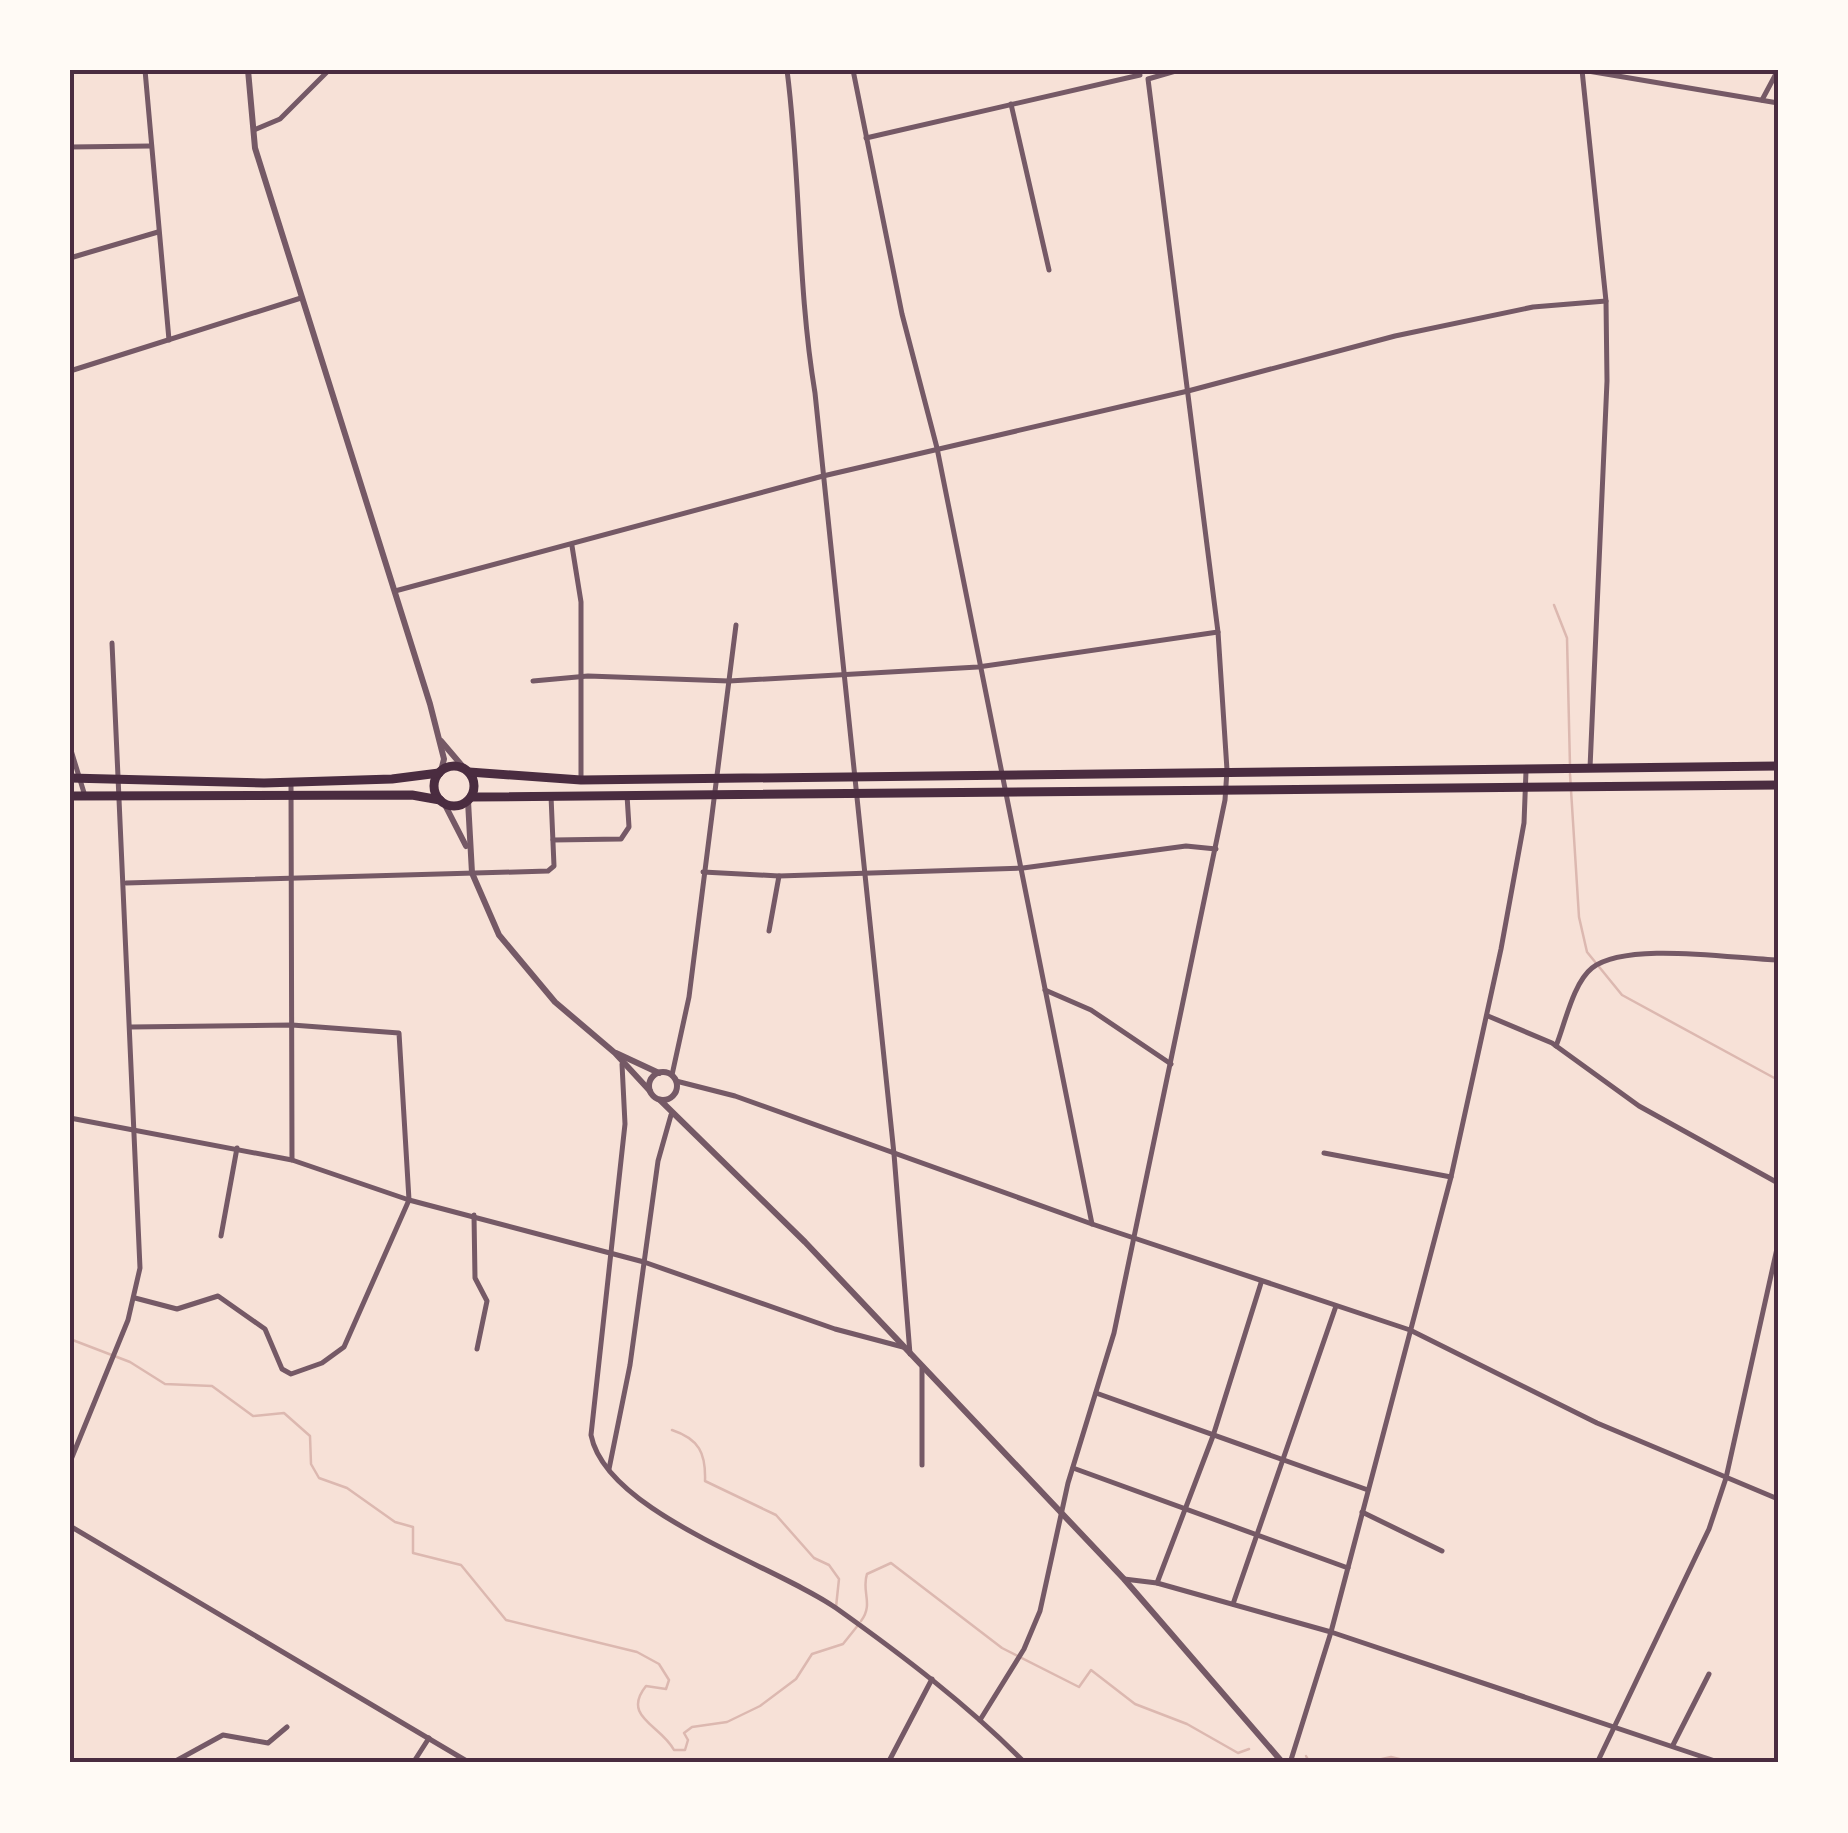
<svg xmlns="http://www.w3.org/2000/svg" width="1848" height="1833" font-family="'Space Grotesk',sans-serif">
	<rect width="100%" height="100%" fill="#f7e1d7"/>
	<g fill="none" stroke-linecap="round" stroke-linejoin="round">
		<g stroke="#dcb8b0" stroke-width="2.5">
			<polyline points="1554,605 1567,638 1570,766"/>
			<polyline points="1570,774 1579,917 1587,952 1622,995 1778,1080"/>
			<path d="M70,1339l60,23 35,22 47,2 41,30 31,-3 26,23 1,28 8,14 28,10 48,34 18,5v26l48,12 45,55 131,32 22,12 10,16 -3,9 -20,-3c-25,31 15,39 28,64h11l3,-10 -4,-7 8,-6 35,-5 33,-16 36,-27 16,-25 31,-10 16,-20"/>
			<path d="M672,1430c27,9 34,23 33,51l71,34 38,43 15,7 10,14 -3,28"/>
			<path d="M861,1621c13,-17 0,-30 6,-47l24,-11 111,85 77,39 12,-17 44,34 52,20 51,29 11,-4"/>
			<polyline points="1306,1756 1310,1763"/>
			<polyline points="1364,1763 1391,1757 1416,1763"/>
		</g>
		<g stroke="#755966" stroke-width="5">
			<polyline points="145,70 169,340"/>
			<path d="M787,70c14,108 10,215 28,323l79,761 16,200"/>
			<polyline points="853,70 902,314 937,448 1092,1224"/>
			<polyline points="1582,70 1606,301 1607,381 1590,768"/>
			<polyline points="1582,70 1778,103"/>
			<polyline points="1762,100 1778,70"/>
			<polyline points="1011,104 1049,270"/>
			<polyline points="254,130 280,119 329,70"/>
			<polyline points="866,138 1140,75"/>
			<polyline points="70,147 151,146"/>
			<polyline points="70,258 158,232"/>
			<polyline points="70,371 301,298"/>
			<polyline points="572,546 581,602 581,780"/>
			<polyline points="395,591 823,476 1188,391 1395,336 1533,307 1606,301"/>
			<polyline points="533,681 588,676 729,681 978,667 1218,632"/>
			<polyline points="70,747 85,796"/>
			<polyline points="291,783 292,1160"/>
			<polyline points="553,840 621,839 629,827 627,795"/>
			<polyline points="703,872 779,876 1023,868 1186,846 1216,849"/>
			<polyline points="126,883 548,871 554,866 551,796"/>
			<polyline points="769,931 779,876"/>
			<polyline points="1045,990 1091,1010 1171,1064"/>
			<polyline points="1488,1016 1552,1043 1639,1106 1778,1183"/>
			<polyline points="131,1027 292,1025 399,1033 409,1200 344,1347 322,1363 291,1374 282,1369 265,1329 218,1296 177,1309 135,1298"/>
			<path d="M1556,1046c9,-22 17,-63 36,-78 35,-27 142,-9 186,-8"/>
			<path d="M622,1064l3,60 -34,311c15,78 184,130 245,173 66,47 132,97 189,155"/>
			<polyline points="672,1075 689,997 736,625"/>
			<polyline points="676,1081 735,1096 1092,1224 1410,1330 1597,1423 1778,1499"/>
			<polyline points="70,1118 292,1160 409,1200 644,1262 835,1329 903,1347"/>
			<polyline points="1324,1153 1451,1177"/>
			<polyline points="474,1215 475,1278 487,1301 477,1349"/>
			<polyline points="221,1236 237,1148"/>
			<polyline points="1096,1393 1368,1490"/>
			<polyline points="70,1462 128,1320 140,1268 112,643"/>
			<polyline points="922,1465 922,1368"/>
			<polyline points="1073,1468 1348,1568"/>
			<polyline points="609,1469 630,1365 658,1161 671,1115"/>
			<polyline points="1362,1512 1442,1551"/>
			<polyline points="70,1526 470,1763"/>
			<polyline points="1124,1579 1157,1583 1331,1632 1721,1763"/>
			<polyline points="1157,1583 1213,1436 1261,1283"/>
			<polyline points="1233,1604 1336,1306"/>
			<polyline points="980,1720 1024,1649 1040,1611 1068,1483 1114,1333 1225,800 1227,770 1218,632 1148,79 1179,70"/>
			<polyline points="1673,1745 1709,1674"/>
			<polyline points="172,1763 223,1735 268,1743 287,1727"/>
			<polyline points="413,1763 429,1738"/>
			<polyline points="888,1763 932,1679"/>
			<polyline points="1290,1763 1331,1632 1451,1177 1501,949 1524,823 1526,771"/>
			<polyline points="1597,1763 1709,1529 1726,1478 1778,1244"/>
		</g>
		<g stroke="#755966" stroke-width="6">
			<polyline points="248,70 255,148 430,704 444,759 441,771"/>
			<polyline points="441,741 464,768"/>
			<polyline points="468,801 472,873 499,935 555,1002 615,1053 650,1091"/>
			<polyline points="444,803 466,846"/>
			<polyline points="616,1053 659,1073"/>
			<circle cx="663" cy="1086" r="14"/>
			<polyline points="660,1100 805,1242 1124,1579 1283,1763"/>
		</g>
		<g stroke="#4a2c40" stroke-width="9">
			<circle cx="454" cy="786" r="20"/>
			<polyline points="469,772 581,780 1778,766"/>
			<polyline points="70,778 264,783 392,779 439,773"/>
			<polyline points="70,796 412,795 440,800"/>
			<polyline points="471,797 1778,785"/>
		</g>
	</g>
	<rect width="1848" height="1833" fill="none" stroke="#fffaf5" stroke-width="145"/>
	<rect x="72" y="72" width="1704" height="1688" fill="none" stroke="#4a2c40" stroke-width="4"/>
</svg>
